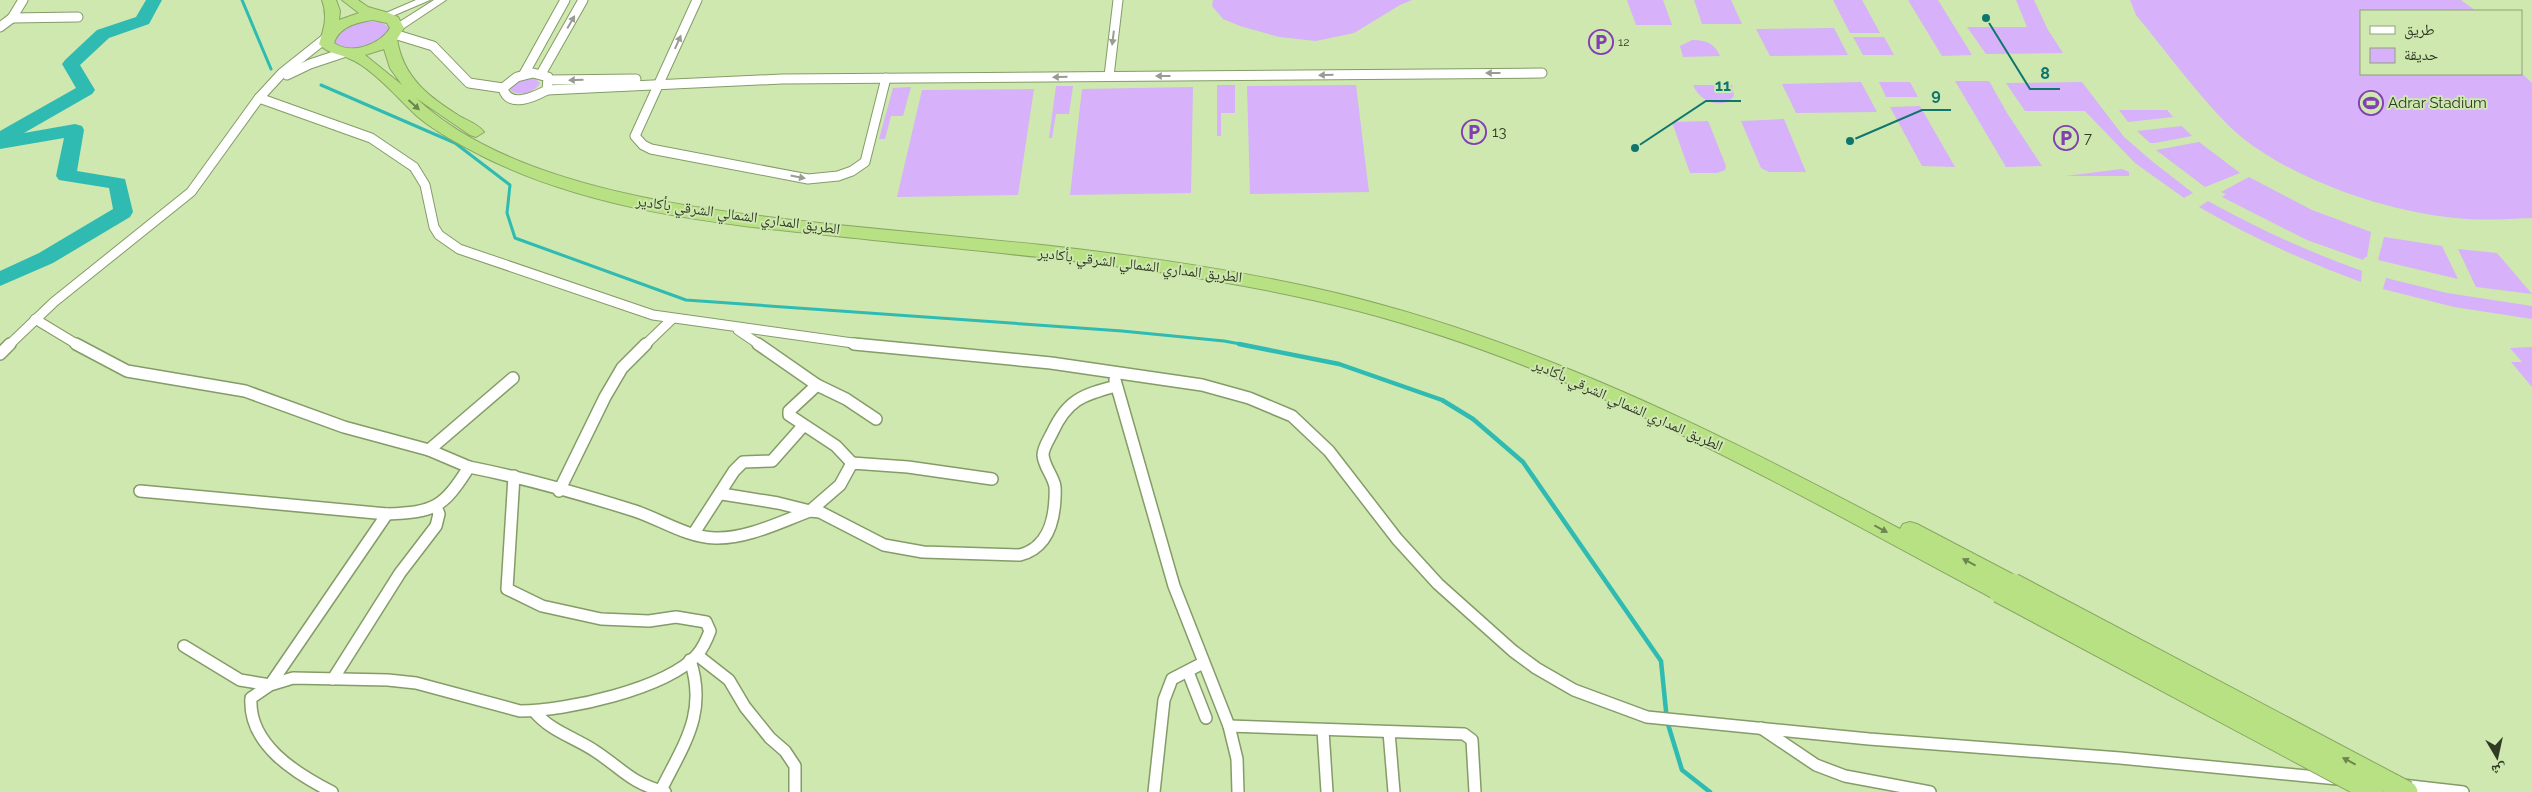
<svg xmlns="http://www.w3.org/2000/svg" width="2532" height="792" font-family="Raleway,'Noto Naskh Arabic',sans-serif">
	<rect width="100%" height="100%" fill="#cee8b0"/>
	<g fill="#d7b1f9">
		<polygon points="1213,0 1412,0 1400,5 1354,33 1316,41 1279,37 1240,26 1223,19 1212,6"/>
		<polygon points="1627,0 1663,0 1672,25 1636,25"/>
		<polygon points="1694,0 1731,0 1742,24 1702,24"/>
		<polygon points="1833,0 1862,0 1880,33 1850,33"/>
		<polygon points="1908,0 1938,0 1972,55 1942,56"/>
		<polygon points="2016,0 2034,0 2048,30 2063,53 1986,54 1967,27 2027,27"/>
		<path d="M2130,0h331l15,11h-115v63l160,-1 11,10v135c-25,1 -50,3 -76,0 -72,-6 -179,-43 -230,-95 -32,-33 -60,-72 -90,-108z"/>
		<path d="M363,22h18l9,6c-16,22 -30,24 -55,17l1,-9 8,-7z"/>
		<polygon points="1834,28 1848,55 1770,56 1756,29"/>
		<polygon points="1853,37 1884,37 1894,55 1863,55"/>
		<path d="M1692,40c14,0 22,3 28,16l-37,1 -3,-11z"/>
		<path d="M533,77l7,6c-6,10 -21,14 -30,7l6,-10z"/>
		<polygon points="1955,81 1989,81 2007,113 2042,166 2006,167"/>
		<polygon points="1861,82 1877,112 1796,113 1782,84"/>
		<polygon points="1879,82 1910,82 1918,97 1886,97"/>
		<polygon points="2082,82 2124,137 2153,162 2193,193 2184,198 2135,163 2085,111 2025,111 2006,83"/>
		<polygon points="1217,85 1235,85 1235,113 1221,113 1221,136 1217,136"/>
		<polygon points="1356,85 1369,192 1250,194 1247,86"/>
		<path d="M1693,85h39l2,11 -6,6c-16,4 -28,-2 -35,-17z"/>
		<polygon points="1056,86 1073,86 1069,114 1056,114 1052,138 1049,138"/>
		<polygon points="911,87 903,116 891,116 885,139 879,139 893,88"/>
		<polygon points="1193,87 1191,193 1070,195 1082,89"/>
		<polygon points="1034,89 1018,195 897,197 922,90"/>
		<polygon points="1920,106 1955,167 1922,166 1890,107"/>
		<polygon points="2119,110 2167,110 2173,117 2128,122"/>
		<polygon points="1784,119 1806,172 1769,172 1761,168 1741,121"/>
		<polygon points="1708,121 1726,166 1725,170 1717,173 1690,173 1672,122"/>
		<polygon points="2182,126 2192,136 2155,143 2150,143 2137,131"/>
		<polygon points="2199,142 2240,173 2205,187 2156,150"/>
		<polygon points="2122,169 2129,172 2129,176 2065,176"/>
		<polygon points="2249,177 2312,210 2371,232 2367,257 2365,257 2363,260 2307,240 2222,197 2226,194 2221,192"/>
		<path d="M2208,201c50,28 101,51 154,70l-1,11c-57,-21 -110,-45 -162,-75z"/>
		<polygon points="2384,237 2442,246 2458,279 2378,260"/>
		<polygon points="2458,249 2497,253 2532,294 2476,287"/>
		<polygon points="2386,278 2447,293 2532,306 2532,319 2454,307 2383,289"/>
		<polygon points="2532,347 2532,387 2511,362 2522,362 2510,348"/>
	</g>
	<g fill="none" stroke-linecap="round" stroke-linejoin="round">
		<g stroke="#2fbbb1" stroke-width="3">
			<polyline points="242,0 271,69"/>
			<polyline points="321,85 455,143 510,185 507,213 515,238 686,300 1122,331 1224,341 1246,345"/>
		</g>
		<polyline stroke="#2fbbb1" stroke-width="4.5" points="1239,344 1339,364 1442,400 1473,419 1523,462 1661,661 1667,721 1682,770 1710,792"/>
		<polygon fill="#2fbbb1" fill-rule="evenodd" points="146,0 162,0 149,24 109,38 80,65 95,90 92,94 24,133 75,124 82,126 84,130 77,171 125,179 133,212 130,217 53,263 0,286 0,271 39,253 113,209 109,188 59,180 56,176 64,138 0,149 0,131 76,88 62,64 65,60 97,30 136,17"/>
		<defs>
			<g id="street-far1">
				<polyline points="697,0 635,136 643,145 651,149 808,179 838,176 852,171 865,162 886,78"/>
				<polyline points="12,18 78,17"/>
				<polyline points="0,27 12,18 23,0"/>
				<polyline points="394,34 433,46 469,83 503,88"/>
				<path d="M533,73l15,4 -1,13c-13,7 -39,19 -44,-2l14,-11z"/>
				<polyline points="524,74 565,0"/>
				<polyline points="541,74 583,0"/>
				<polyline points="287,75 310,64 343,53"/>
				<polyline points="1109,76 1118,0"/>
				<polyline points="549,80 636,79"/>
				<polyline points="547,90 782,79 1542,73"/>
				<polyline points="259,98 371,138 414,167 425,185 434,227 439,235 459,249 653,315 867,345"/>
				<polyline points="35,319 78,345"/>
				<polyline points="738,330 760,345"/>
				<polyline points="9,345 54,302 191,192 259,98 282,73 326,38"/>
				<polyline points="645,345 672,319"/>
			</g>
			<g id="street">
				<polyline points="76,344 127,371 245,391 344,427 429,450"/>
				<polyline points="758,344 817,385 789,411 789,415 836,446 852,463"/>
				<polyline points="854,344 1051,363 1202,385 1249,398 1292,416 1329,451 1397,539 1438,584 1513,651 1536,668 1574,690 1647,717 1869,739 2120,758 2338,779"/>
				<polyline points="0,354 10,344"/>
				<polyline points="1115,380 1174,586 1229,726 1237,759 1238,792"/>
				<polyline points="817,385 846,399 876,419"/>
				<polyline points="469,467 429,450 513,378"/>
				<path d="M140,491l247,23c48,-2 56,-6 82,-47 56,11 112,27 166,44 27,9 51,26 80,27 32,1 65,-16 95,-27l10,1 64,33 39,7 97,3c27,-7 34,-32 35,-57 0,-4 1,-11 -1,-15 -3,-10 -10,-17 -11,-28 0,-7 6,-16 9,-22 15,-33 30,-38 64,-47"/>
				<polyline points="559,491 605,397 622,368 646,344"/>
				<polyline points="722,494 778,503 810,511 840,485 852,463 908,467 992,479"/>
				<polyline points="694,533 734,471 743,462 772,461 803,426"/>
				<polyline points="184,646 240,680 270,685 387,514"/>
				<polyline points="697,655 729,680 745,707 770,738 785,751 795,766 795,792"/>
				<polyline points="1188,672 1206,718"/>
				<polyline points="333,679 400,573 436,526 439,514 437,509"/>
				<path d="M534,711c16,20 40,26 61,40 29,19 34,31 70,41"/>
				<polyline points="1229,726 1464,734 1472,740 1475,792"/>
				<polyline points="1761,728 1816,765 1845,776 1930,792"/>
				<polyline points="1323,730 1327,792"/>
				<polyline points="1389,732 1394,792"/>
				<polyline points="2402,785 2463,792"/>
				<path d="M332,792c-37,-19 -84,-48 -81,-94l19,-13 23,-7 95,2 28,3 104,28c47,0 145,-22 177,-56 6,-7 10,-16 13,-24l-4,-9 -30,-5 -27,4 -48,-2 -59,-13 -35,-17 7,-113"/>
				<path d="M660,792c23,-47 48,-78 30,-132"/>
				<polyline points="1154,792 1164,700 1172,679 1203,663"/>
			</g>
			<g id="secondary">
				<polygon points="416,0 430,0 388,18 384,19 379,16"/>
				<polygon points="434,0 446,0 401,30 393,30 393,26"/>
			</g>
			<path id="highway" d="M322,0h14l4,11 -1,9 20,-7 -17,-13h16l10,7 21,6 9,4 6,11 -7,11c6,39 32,58 64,78 8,4 18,8 23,15l-8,5 -6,-2 -54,-37c98,93 293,113 422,127 68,7 136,13 204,20 99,11 197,25 294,48 202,49 382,139 564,236l3,-5 7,-2 7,2 103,54 4,6 -4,6 -11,1 -3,7 -7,3 -7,-3c-204,-109 -404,-226 -630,-286 -160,-42 -324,-55 -489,-72 -131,-14 -273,-24 -393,-85 -21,-11 -44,-23 -62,-38 -15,-14 -29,-30 -45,-43 -7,-6 -15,-12 -23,-15 -12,-6 -22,-5 -31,-15 5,-15 9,-28 3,-44zM373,20l14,3 3,5c-10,17 -39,27 -56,15 5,-16 23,-21 39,-23zM384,49l6,19 12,17 -37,-30z"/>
		</defs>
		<use href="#street-far1" stroke="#849c67" stroke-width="11"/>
		<use href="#street" stroke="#849c67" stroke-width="14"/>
		<use href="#secondary" stroke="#849c67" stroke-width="2"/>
		<use href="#highway" stroke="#88a762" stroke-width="2"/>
		<use href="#street-far1" stroke="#fff" stroke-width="9"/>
		<use href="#street" stroke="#fff" stroke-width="11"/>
		<use href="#secondary" fill="#fff" fill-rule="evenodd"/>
		<use href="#highway" fill="#b8e184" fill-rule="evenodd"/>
		<defs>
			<g id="highway-bridge">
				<polyline points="2013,584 2407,792"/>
				<polyline points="1999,592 2373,792"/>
			</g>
		</defs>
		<use href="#highway-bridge" stroke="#88a762" stroke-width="23" stroke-linecap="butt"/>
		<use href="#highway-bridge" stroke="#b8e184" stroke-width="21"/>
	</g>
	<defs><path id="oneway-solid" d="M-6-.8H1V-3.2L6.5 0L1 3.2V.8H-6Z" transform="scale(1.25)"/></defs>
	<g fill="#989c92">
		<use href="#oneway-solid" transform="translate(571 22) rotate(-60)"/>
		<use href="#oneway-solid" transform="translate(1113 38) rotate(97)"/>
		<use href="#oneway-solid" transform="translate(678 42) rotate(-66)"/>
		<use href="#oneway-solid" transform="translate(1493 73) rotate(180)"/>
		<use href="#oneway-solid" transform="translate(1326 75) rotate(179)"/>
		<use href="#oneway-solid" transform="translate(1163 76) rotate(180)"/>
		<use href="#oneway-solid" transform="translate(1060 77) rotate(179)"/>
		<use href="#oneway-solid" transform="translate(576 80) rotate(179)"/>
		<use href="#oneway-solid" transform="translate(798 177) rotate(11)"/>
	</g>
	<g fill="#6d854f">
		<use href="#oneway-solid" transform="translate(414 105) rotate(42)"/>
		<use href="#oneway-solid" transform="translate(1881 529) rotate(28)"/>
		<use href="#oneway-solid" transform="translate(1969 562) rotate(-152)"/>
		<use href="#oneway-solid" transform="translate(2349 761) rotate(-152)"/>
	</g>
	<defs>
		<symbol id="parking-ring" viewBox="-11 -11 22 22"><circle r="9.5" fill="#cee8b0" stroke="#823eb2" stroke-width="1.5"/><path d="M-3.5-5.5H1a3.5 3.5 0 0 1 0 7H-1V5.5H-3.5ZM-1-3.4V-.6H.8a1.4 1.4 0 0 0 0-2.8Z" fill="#823eb2"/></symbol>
		<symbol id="stadium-ring" viewBox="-11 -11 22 22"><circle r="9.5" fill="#cee8b0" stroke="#823eb2" stroke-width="1.5"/><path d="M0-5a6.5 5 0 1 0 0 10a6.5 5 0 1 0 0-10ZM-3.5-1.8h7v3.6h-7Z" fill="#823eb2"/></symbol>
	</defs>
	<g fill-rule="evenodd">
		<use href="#parking-ring" x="1587" y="28" width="28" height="28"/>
		<use href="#stadium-ring" x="2357" y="89" width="28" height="28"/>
		<use href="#parking-ring" x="1460" y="118" width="28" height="28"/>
		<use href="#parking-ring" x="2052" y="124" width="28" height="28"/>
	</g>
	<g text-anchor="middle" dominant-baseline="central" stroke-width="4" stroke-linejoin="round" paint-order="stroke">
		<g font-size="12" fill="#303a24" stroke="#cee8b0" text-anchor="start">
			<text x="1618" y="42">12</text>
		</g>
		<g font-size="15" fill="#303a24" stroke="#cee8b0" text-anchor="start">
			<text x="2388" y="103">Adrar Stadium</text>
			<text x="1492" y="132">13</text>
			<text x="2084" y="138">7</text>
		</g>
		<g font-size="15" fill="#303a24" stroke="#cee8b0">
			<text transform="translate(738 215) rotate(8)">الطريق المداري الشمالي الشرقي بأكادير</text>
			<text transform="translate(1140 265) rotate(7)">الطريق المداري الشمالي الشرقي بأكادير</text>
			<text transform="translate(1628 405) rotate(24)">الطريق المداري الشمالي الشرقي بأكادير</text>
		</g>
	</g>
	<path fill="none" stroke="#0f766e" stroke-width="2" d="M1986 18L2030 89H2060M1635 148L1706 101H1741M1850 141L1922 110H1951"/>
	<g fill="#0f766e" stroke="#cee8b0" stroke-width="2">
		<circle cx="1986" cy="18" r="5"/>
		<circle cx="1635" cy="148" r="5"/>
		<circle cx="1850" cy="141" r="5"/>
	</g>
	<g font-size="16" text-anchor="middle" font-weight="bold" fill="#0f766e" stroke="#cee8b0" stroke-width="4" stroke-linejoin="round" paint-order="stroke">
		<text x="2045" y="79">8</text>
		<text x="1723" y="91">11</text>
		<text x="1936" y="100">9</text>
	</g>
	<rect x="2360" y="10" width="162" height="65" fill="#cee8b0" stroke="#8fa278"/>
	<rect x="2370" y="26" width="25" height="8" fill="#ffffff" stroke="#8fa278"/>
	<text x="2404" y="35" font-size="15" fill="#303a24">طريق</text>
	<rect x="2370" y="48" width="25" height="15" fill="#d7b1f9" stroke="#8fa278"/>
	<text x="2404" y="60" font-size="15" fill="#303a24">حديقة</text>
	<g transform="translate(2497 757) rotate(171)" stroke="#cee8b0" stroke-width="4" paint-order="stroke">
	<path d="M0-4L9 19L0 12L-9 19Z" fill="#303a24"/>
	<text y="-8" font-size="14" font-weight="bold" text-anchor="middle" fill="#303a24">ش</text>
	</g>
</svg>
